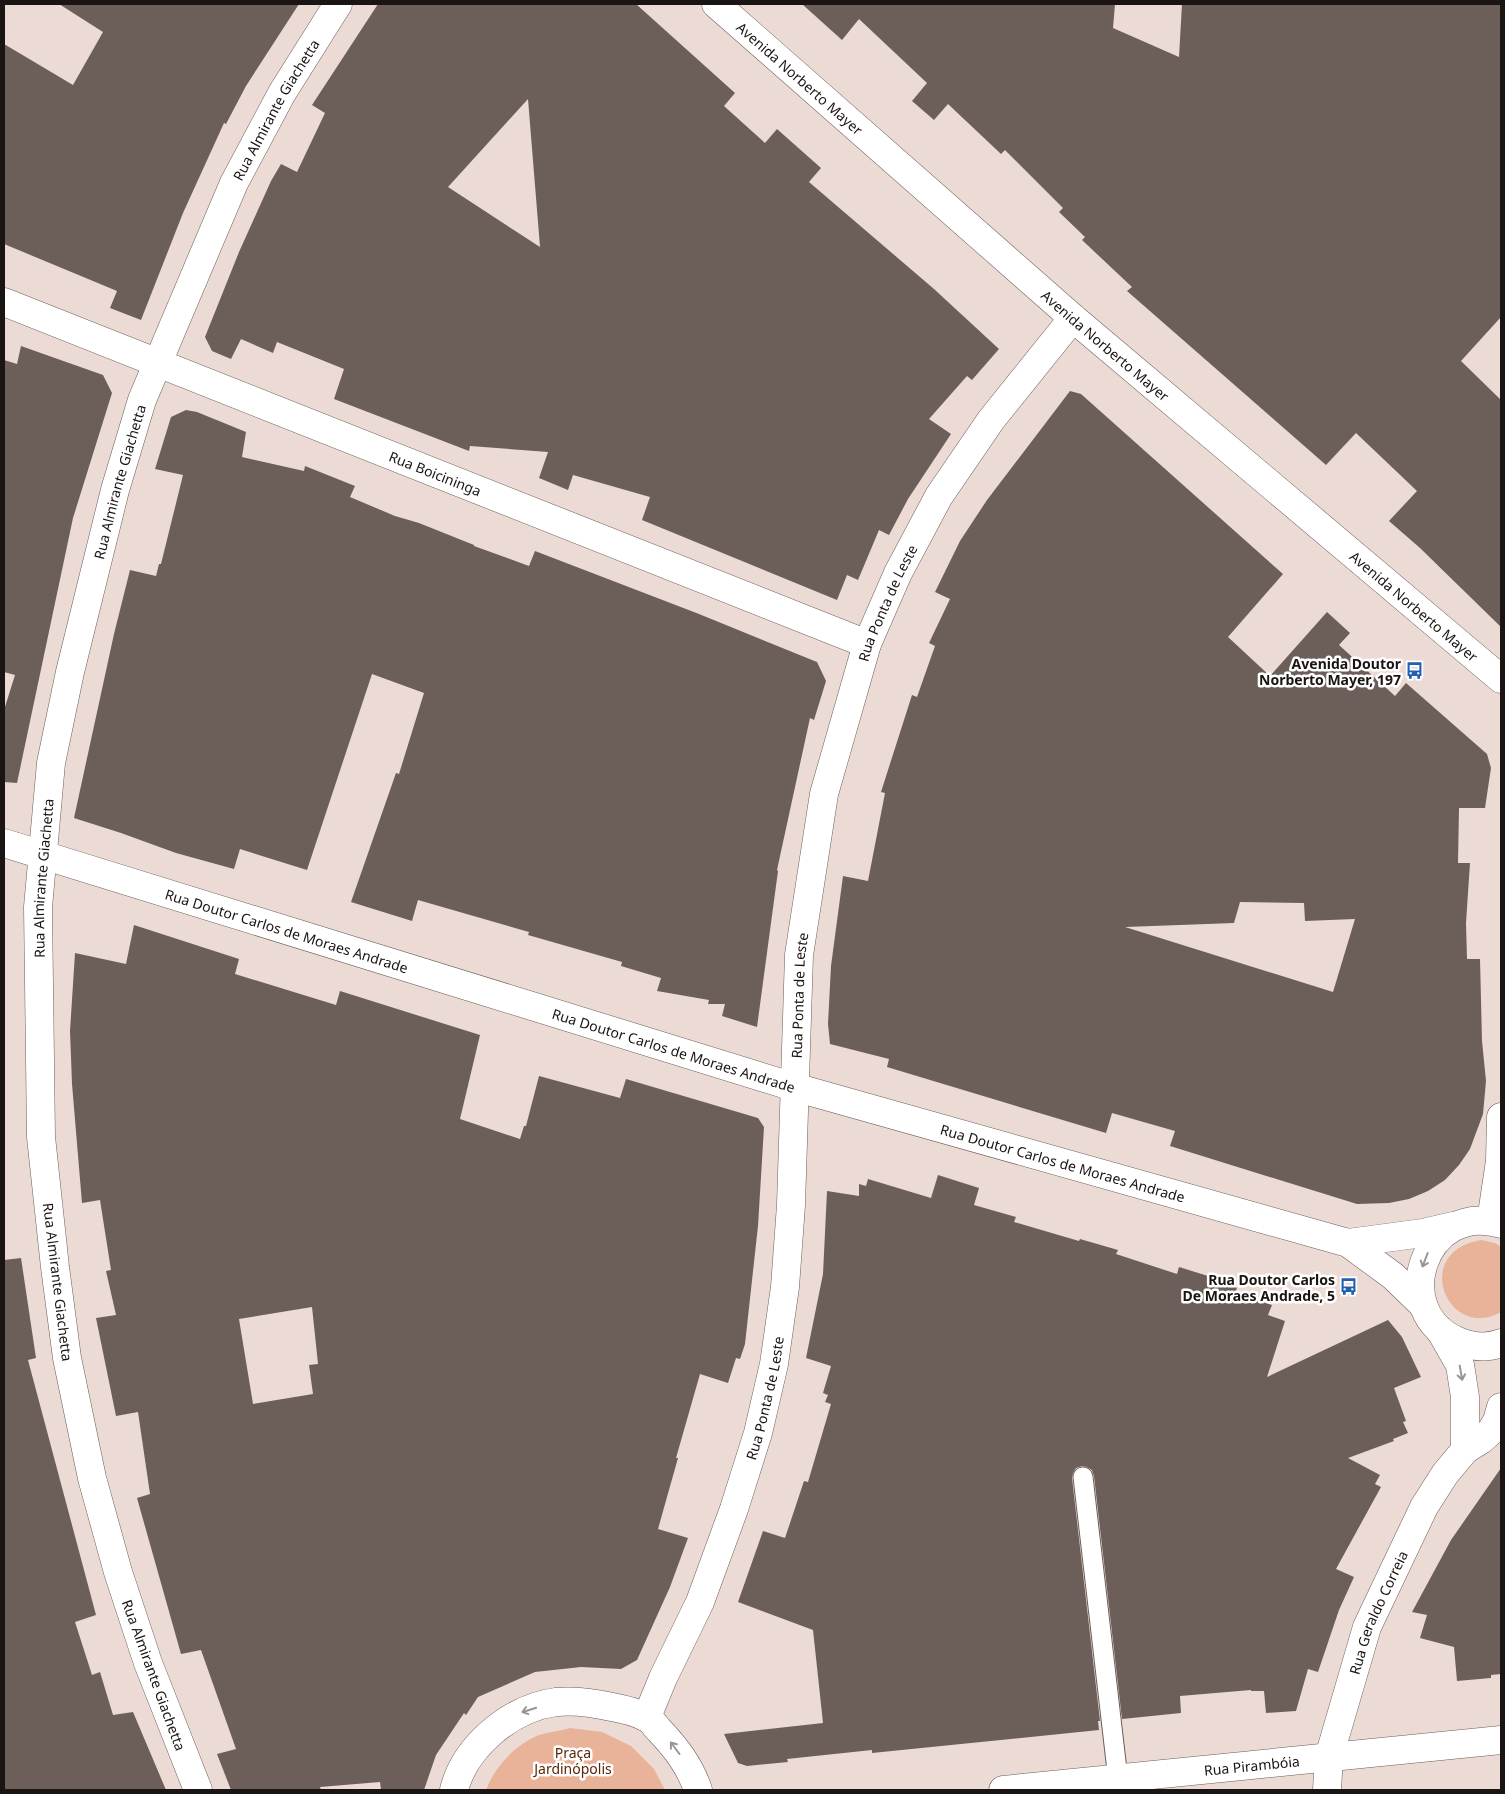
<svg xmlns="http://www.w3.org/2000/svg" width="1505" height="1794" font-family="'Noto Sans',sans-serif">
	<rect width="100%" height="100%" fill="#ebdbd4"/>
	<g fill="#e9b399">
		<path d="M1481,1240l14,3 6,4v65c-53,30 -91,-60 -20,-72z"/>
		<path d="M570,1728l32,4 29,14 23,23 11,21h-179c9,-24 29,-45 53,-55 10,-3 21,-4 31,-7z"/>
	</g>
	<g fill="#6c5f59" fill-rule="evenodd">
		<polygon points="59,4 299,4 246,86 226,124 224,123 183,213 141,320 110,308 117,291 4,244 4,44 73,85 103,32"/>
		<path d="M378,4h258l99,89 -11,13 41,37 12,-14 44,39 -12,14 125,107 65,60 -27,31 -5,-4 -38,43 22,15 -43,65 -19,36 -10,-5 -21,50 -11,-5 -10,25 -195,-80 8,-23 -77,-22 -5,15 -29,-12 9,-26 -78,-6 -1,5 -135,-52 10,-30 -67,-27 -4,11 -32,-14 -10,20 -19,-8 -7,-14 34,-85 32,-71 10,-17 16,8 28,-59 -13,-8zM528,99l12,148 -92,-60z"/>
		<polygon points="802,4 1115,4 1113,28 1179,57 1182,4 1501,4 1501,317 1461,361 1501,400 1501,627 1420,548 1389,521 1417,491 1356,433 1326,465 1127,291 1132,287 1082,240 1085,237 1059,212 1063,208 1005,150 1001,154 948,104 934,120 912,101 927,83 859,19 842,40"/>
		<polygon points="21,346 103,375 112,393 73,518 17,783 4,782 4,710 15,675 4,672 4,360 17,364"/>
		<path d="M1070,391l11,3 202,180 -55,63 42,39 57,-64 23,21 -11,12 56,51 11,-13 81,71 4,14 -6,40h-26l-1,55h12l-4,60 1,36h13l2,82 4,40 -3,33 -13,35 -11,16 -14,15 -17,11 -19,8 -20,4 -32,1 -187,-58 5,-15 -63,-18 -6,20 -219,-66 2,-8 -59,-15 -2,-20 3,-58 12,-90 25,5 17,-88 -4,-1 31,-97 5,2 18,-51 -6,-3 21,-44 -15,-7 25,-51 27,-41zM1240,902l64,1 1,18 50,-2 -22,73 -208,-65 109,-4z"/>
		<polygon points="186,410 197,412 246,432 242,457 304,471 305,466 355,486 350,497 395,516 419,523 474,545 474,546 529,566 535,551 699,614 817,662 826,681 814,720 810,718 777,870 778,871 757,1027 722,1016 725,1004 708,1004 709,1000 657,991 661,978 621,966 622,962 528,935 529,932 418,900 412,921 351,902 396,773 399,774 424,693 372,674 307,870 240,849 234,869 176,853 121,833 74,818 114,634 130,570 156,576 159,564 161,564 183,475 155,469 171,417"/>
		<path d="M134,925l105,34 -4,15 101,31 4,-14 140,44 -20,84 60,20 4,-13h2l13,-50 81,22 6,-19 132,39 6,9 -6,99 -13,118 -5,15 -4,-1 -8,25 -28,-9 -24,84h2l-20,71 30,9 -18,49 -33,73 -16,9 -40,-2 -46,5 -57,25 -12,18 -2,-2 -28,42 -12,35h-43l-1,-8 -60,5 1,3h-90l-14,-36 19,-5 -35,-99 -20,4 -44,-156 13,-4 -12,-82 -22,4 -20,-98 20,-3 -10,-44 5,-1 -11,-70 -18,3 -10,-119 -2,-53 5,-78 51,11zM312,1307l6,57 -9,1 4,29 -60,10 -14,-85z"/>
		<polygon points="938,1175 979,1188 974,1205 1016,1217 1014,1222 1079,1241 1080,1239 1118,1250 1116,1254 1177,1274 1179,1267 1221,1280 1220,1282 1237,1288 1235,1293 1272,1305 1268,1315 1285,1321 1267,1377 1388,1320 1402,1337 1421,1377 1394,1388 1406,1421 1403,1422 1408,1433 1393,1439 1394,1441 1348,1458 1380,1475 1375,1484 1381,1487 1336,1569 1354,1577 1339,1610 1318,1672 1308,1669 1296,1711 1266,1713 1264,1691 1251,1691 1251,1690 1180,1696 1181,1713 1122,1719 1094,1476 1092,1470 1087,1467 1082,1466 1076,1468 1073,1473 1072,1478 1100,1721 1098,1721 1099,1730 872,1753 872,1750 787,1759 788,1762 747,1766 738,1763 724,1734 823,1723 813,1630 738,1602 763,1531 785,1538 804,1481 808,1482 831,1404 825,1402 828,1395 823,1393 831,1366 806,1358 823,1274 827,1191 859,1196 859,1184 866,1186 868,1179 931,1198"/>
		<polygon points="21,1258 36,1358 28,1360 96,1615 75,1622 92,1675 100,1672 113,1715 133,1712 166,1790 4,1790 4,1260"/>
		<polygon points="1501,1468 1501,1674 1491,1675 1491,1678 1457,1681 1454,1647 1420,1638 1427,1615 1412,1612 1451,1540"/>
	</g>
	<g fill="none" stroke-linecap="round" stroke-linejoin="round">
		<defs>
			<polyline id="service" points="1083,1477 1118,1779"/>
			<g id="minor">
				<path id="s1" d="M716,4l357,314 428,361"/>
				<path id="s2" d="M4,302l863,342"/>
				<path id="s3" d="M4,843l790,244 554,156 45,33 30,29"/>
				<polyline points="1491,1221 1500,1161 1501,1117"/>
				<path d="M1501,1224c-77,-24 -115,89 -41,118 13,5 28,6 41,1"/>
				<polyline points="1348,1243 1423,1233 1453,1226"/>
				<polyline points="1440,1330 1460,1365 1465,1397 1465,1450"/>
				<path id="s4" d="M647,1717l16,-39 37,-76 34,-93 24,-76 16,-69 11,-77 6,-82 8,-250 25,-161 43,-150 31,-71 41,-77 52,-76 82,-102"/>
				<path id="s5" d="M198,1790l-50,-127 -30,-91 -26,-94 -25,-120 -12,-91 -14,-130 -3,-230 13,-144 19,-91 45,-182 27,-90 92,-217 48,-90 56,-89"/>
				<path d="M454,1790c11,-44 57,-82 102,-88 19,-2 38,1 56,5 11,2 24,5 33,10 6,2 10,9 14,13 17,18 31,36 39,60"/>
				<path id="s6" d="M1003,1790l498,-50"/>
				<path id="s7" d="M1327,1790l2,-33 38,-130 57,-120 21,-33 20,-24 16,-10 10,-9 6,-10 4,-14"/>
			</g>
		</defs>
		<use href="#service" stroke="#6b5e58" stroke-width="21"/>
		<use href="#minor" stroke="#6b5e58" stroke-width="29"/>
		<use href="#service" stroke="#fff" stroke-width="19"/>
		<use href="#minor" stroke="#fff" stroke-width="28"/>
	</g>
	<defs><path id="oneway-shaft" d="M-6 0H5M1.5-3L5.5 0L1.5 3" fill="none" stroke-width="1.6" stroke-linecap="round" stroke-linejoin="round" transform="scale(1.25)"/></defs>
	<g stroke="#989594">
		<use href="#oneway-shaft" transform="translate(1425 1260) rotate(111)"/>
		<use href="#oneway-shaft" transform="translate(1461 1373) rotate(80)"/>
		<use href="#oneway-shaft" transform="translate(529 1710) rotate(162)"/>
		<use href="#oneway-shaft" transform="translate(675 1748) rotate(-127)"/>
	</g>
	<defs>
		<symbol id="bus-bare" viewBox="-9 -9 18 18"><path d="M-5-6H5V4H4V6H2V4H-2V6H-4V4H-5ZM-3.5-4V0h7V-4ZM-3.5 1.2v1.5H-2V1.2ZM2 1.2v1.5H3.5V1.2Z" fill="#1f60b1" stroke="#fff" stroke-width="2.5" paint-order="stroke"/></symbol>
	</defs>
	<g fill-rule="evenodd">
		<use href="#bus-bare" x="1402" y="658" width="25" height="25"/>
		<use href="#bus-bare" x="1336" y="1274" width="25" height="25"/>
	</g>
	<g text-anchor="middle" dominant-baseline="central" stroke-width="5" stroke-linejoin="round" paint-order="stroke">
		<g font-size="14" fill="#1a1412" stroke="#fff">
			<text stroke="none"><textPath href="#s1" startOffset="112">Avenida Norberto Mayer</textPath></text>
			<text stroke="none"><textPath href="#s5" startOffset="1744">Rua Almirante Giachetta</textPath></text>
			<text stroke="none"><textPath href="#s1" startOffset="518">Avenida Norberto Mayer</textPath></text>
			<text stroke="none"><textPath href="#s2" startOffset="464">Rua Boicininga</textPath></text>
			<text stroke="none"><textPath href="#s5" startOffset="1339">Rua Almirante Giachetta</textPath></text>
			<text stroke="none"><textPath href="#s4" startOffset="1151">Rua Ponta de Leste</textPath></text>
			<text stroke="none"><textPath href="#s1" startOffset="922">Avenida Norberto Mayer</textPath></text>
			<text stroke="none"><textPath href="#s5" startOffset="934">Rua Almirante Giachetta</textPath></text>
			<text stroke="none"><textPath href="#s3" startOffset="296">Rua Doutor Carlos de Moraes Andrade</textPath></text>
			<text stroke="none"><textPath href="#s4" startOffset="746">Rua Ponta de Leste</textPath></text>
			<text stroke="none"><textPath href="#s3" startOffset="701">Rua Doutor Carlos de Moraes Andrade</textPath></text>
			<text stroke="none"><textPath href="#s3" startOffset="1106">Rua Doutor Carlos de Moraes Andrade</textPath></text>
			<text transform="translate(58 1282) rotate(83)">Rua Almirante Giachetta</text>
			<text stroke="none"><textPath href="#s4" startOffset="341">Rua Ponta de Leste</textPath></text>
			<text stroke="none"><textPath href="#s7" startOffset="186">Rua Geraldo Correia</textPath></text>
			<text transform="translate(154 1675) rotate(70)">Rua Almirante Giachetta</text>
			<text stroke="none"><textPath href="#s6" startOffset="250">Rua Pirambóia</textPath></text>
		</g>
		<g font-size="14" font-weight="bold" fill="#1a1412" stroke="#fff" text-anchor="end">
			<text x="1401" y="663">Avenida Doutor<tspan x="1401" dy="16">Norberto Mayer, 197</tspan></text>
			<text x="1335" y="1279">Rua Doutor Carlos<tspan x="1335" dy="16">De Moraes Andrade, 5</tspan></text>
		</g>
		<g font-size="14" fill="#5b2607" stroke="#fff">
			<text x="573" y="1752">Praça<tspan x="573" dy="16">Jardinópolis</tspan></text>
		</g>
	</g>
	<rect width="1505" height="1794" fill="none" stroke="#1a1412" stroke-width="10"/>
</svg>
